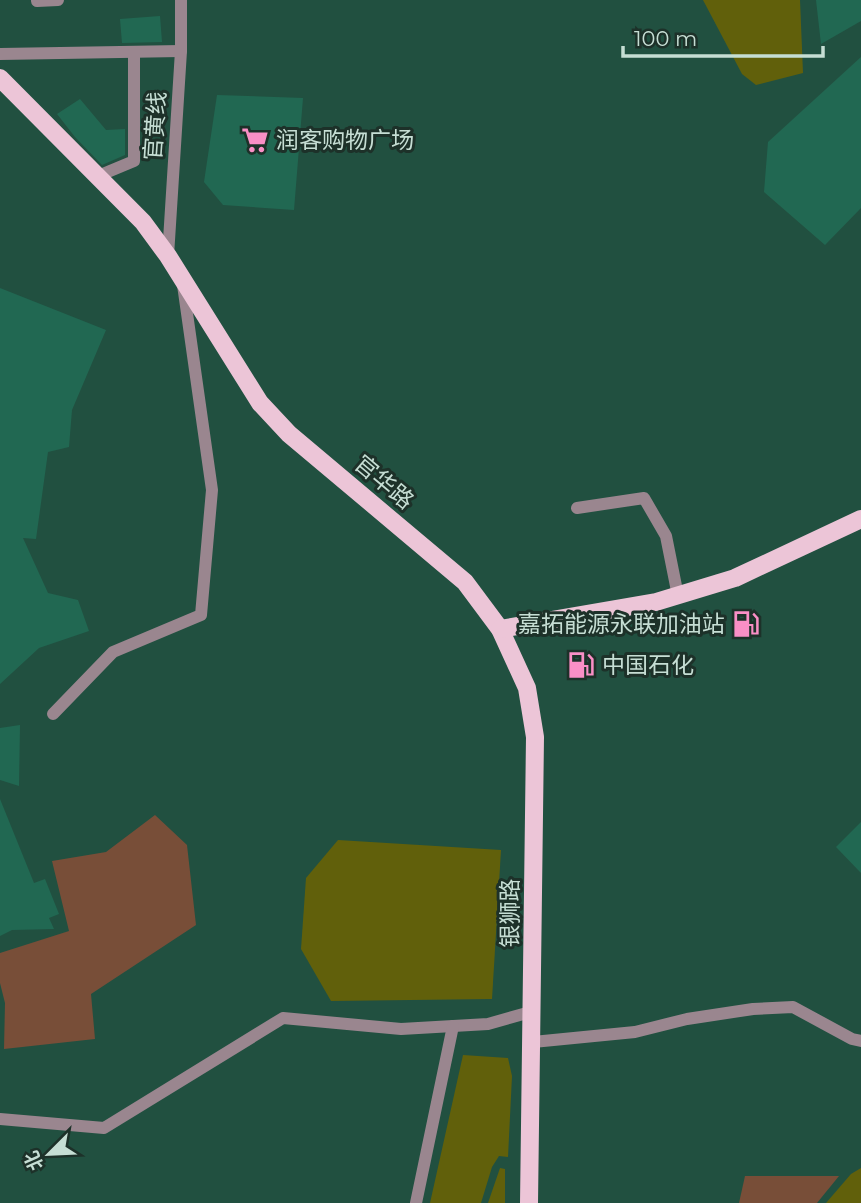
<svg xmlns="http://www.w3.org/2000/svg" width="861" height="1203" font-family="Montserrat,'Noto Sans SC',sans-serif">
	<rect width="100%" height="100%" fill="#215040"/>
	<g fill="#784e38">
		<polygon points="155,815 187,845 196,925 91,994 95,1039 4,1049 5,1003 0,983 0,953 69,931 52,861 106,852"/>
		<polygon points="745,1176 839,1176 817,1203 739,1203"/>
	</g>
	<g fill="#61600b">
		<polygon points="703,0 800,0 803,73 756,85 742,74"/>
		<polygon points="338,840 501,850 492,999 331,1001 301,949 306,878"/>
		<polygon points="463,1055 508,1058 512,1076 508,1157 499,1156 492,1167 481,1203 430,1203"/>
		<polygon points="500,1168 505,1169 505,1203 488,1203"/>
		<polygon points="861,1168 861,1203 826,1203 851,1174"/>
	</g>
	<g fill="#216852">
		<polygon points="816,0 861,0 861,21 821,44"/>
		<polygon points="160,16 162,42 122,43 120,19"/>
		<polygon points="861,57 861,208 825,245 764,192 768,142"/>
		<polygon points="217,95 303,98 294,210 223,205 204,182"/>
		<polygon points="80,99 106,130 125,129 125,155 102,165 75,137 57,114"/>
		<polygon points="0,288 106,330 72,410 69,447 48,452 36,539 23,538 48,593 78,600 89,631 39,648 0,684"/>
		<polygon points="20,725 19,786 0,780 0,728"/>
		<polygon points="0,799 34,883 45,879 59,914 49,918 54,929 12,930 0,936"/>
		<polygon points="861,822 861,873 836,847"/>
	</g>
	<g fill="none" stroke-linecap="round" stroke-linejoin="round">
		<g stroke="#9a868f" stroke-width="12">
			<polyline points="37,1 58,0"/>
			<polyline points="0,54 181,51"/>
			<polyline points="98,176 134,161 134,52"/>
			<polyline points="168,256 181,51 181,0"/>
			<polyline points="577,508 644,498 666,536 678,596"/>
			<polyline points="53,714 113,652 201,615 212,490 183,285"/>
			<polyline points="533,1042 635,1032 687,1019 753,1009 793,1007 852,1039 861,1041"/>
			<polyline points="0,1119 104,1128 283,1018 401,1029 488,1024 534,1011"/>
			<polyline points="416,1203 453,1026"/>
		</g>
		<g stroke="#ecc5d7" stroke-width="18">
			<polyline points="0,78 143,222 168,256 260,403 289,434 465,582 500,629 527,688 535,737 529,1203"/>
			<polyline points="500,629 656,602 735,578 861,519"/>
		</g>
	</g>
	<defs>
		<symbol id="supermarket-bare" viewBox="-9 -9 18 18"><path d="M-6-5.5h2.5l.6 2H6L4.5 2H-2.5L-4.4-4H-6ZM-1.5 3.2a1.3 1.3 0 1 0 .1 0ZM3 3.2a1.3 1.3 0 1 0 .1 0Z" fill="#fa8fc6" stroke="#1d3129" stroke-width="2.5" paint-order="stroke"/></symbol>
		<symbol id="fuel-bare" viewBox="-9 -9 18 18"><path d="M-5.5-6h7V0h2V4h1.3V-2.5L3-4.5l.8-.8L6-3V5H2.5V1h-1V6h-7ZM-4.2-4.7v3.2H.2V-4.7Z" fill="#fa8fc6" stroke="#1d3129" stroke-width="2.5" paint-order="stroke"/></symbol>
	</defs>
	<g fill-rule="evenodd">
		<use href="#supermarket-bare" x="236" y="121" width="38" height="38"/>
		<use href="#fuel-bare" x="727" y="605" width="38" height="38"/>
		<use href="#fuel-bare" x="562" y="646" width="38" height="38"/>
	</g>
	<g text-anchor="middle" dominant-baseline="central" stroke-width="6" stroke-linejoin="round" paint-order="stroke">
		<g font-size="23" fill="#c6ded4" stroke="#1d3129">
			<text transform="translate(155 126) rotate(-86)">官黄线</text>
			<text transform="translate(384 482) rotate(40)">官华路</text>
			<text transform="translate(510 913) rotate(-90)">银狮路</text>
		</g>
		<g font-size="23" fill="#c6ded4" stroke="#1d3129" text-anchor="start">
			<text x="276" y="140">润客购物广场</text>
			<text x="725" y="624" text-anchor="end">嘉拓能源永联加油站</text>
			<text x="602" y="665">中国石化</text>
		</g>
	</g>
	<g transform="translate(49 1154) rotate(246)" stroke="#1d3129" stroke-width="5" paint-order="stroke">
	<path d="M0-5L12 26L0 18L-12 26Z" fill="#c6ded4"/>
	<text y="-10" font-size="19" font-weight="bold" text-anchor="middle" fill="#c6ded4">北</text>
	</g>
	<path d="M623 46v10h200v-10" fill="none" stroke="#c6ded4" stroke-width="3.5"/>
	<text x="634" y="46" font-size="21" fill="#c6ded4" stroke="#1d3129" stroke-width="5" paint-order="stroke">100 m</text>
</svg>
